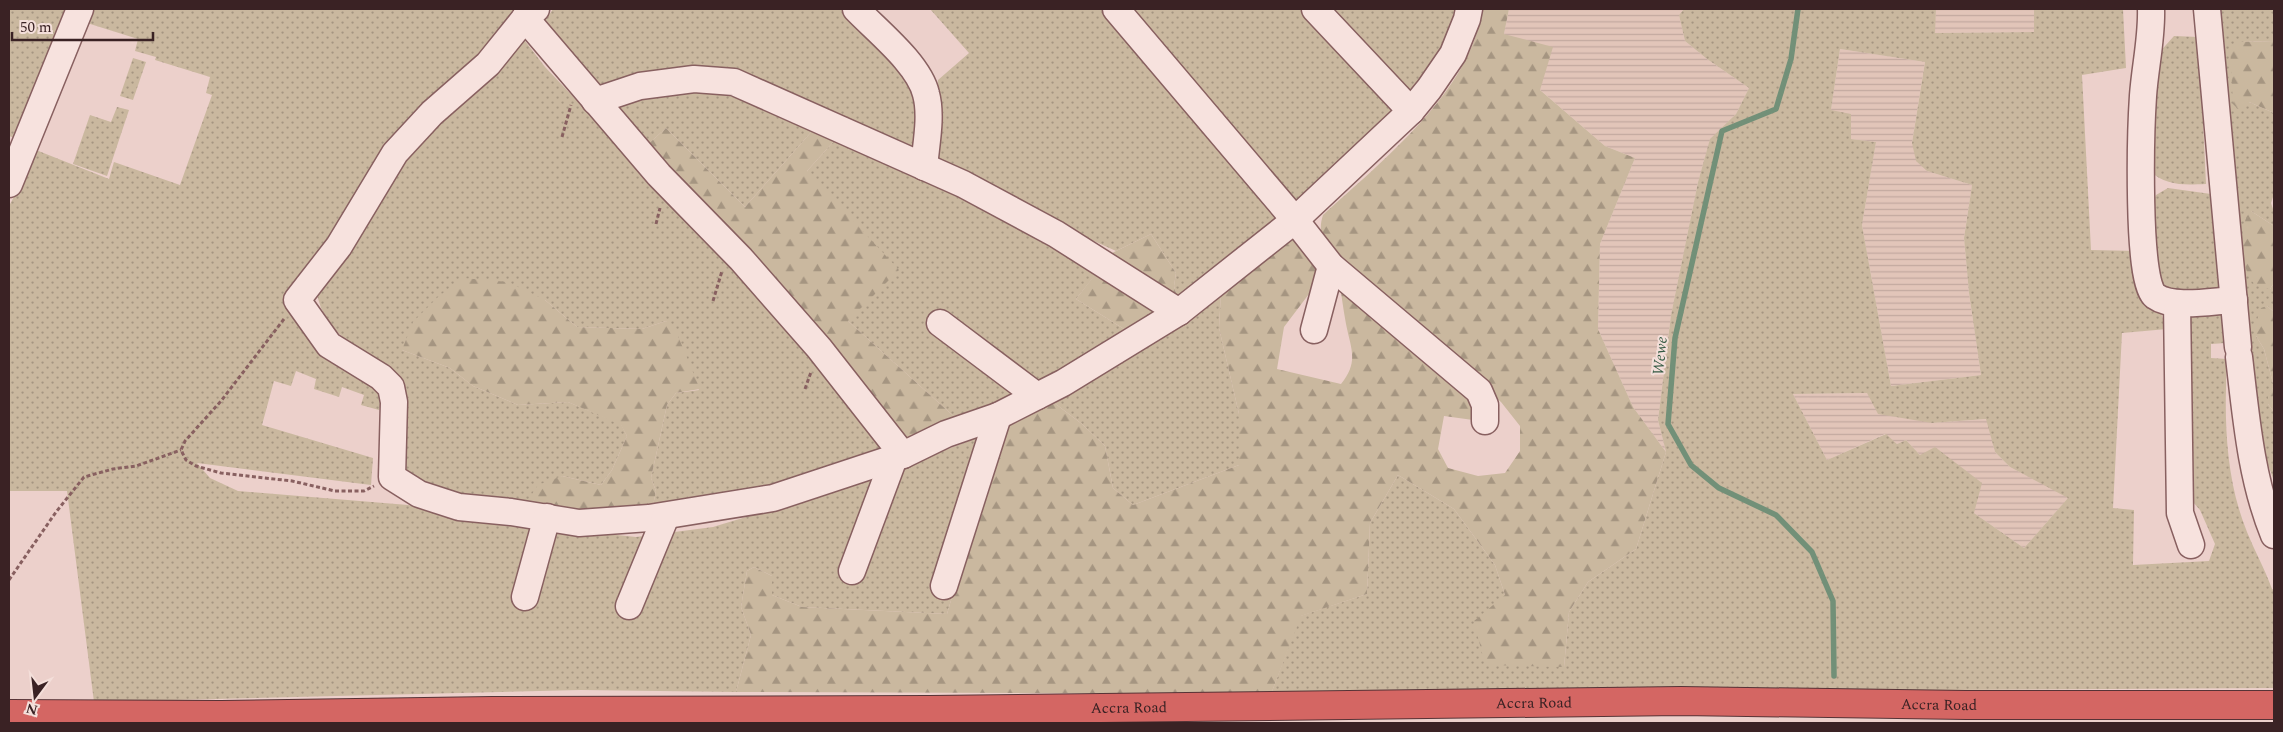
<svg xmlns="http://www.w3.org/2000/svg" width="2283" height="732" font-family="Spectral,serif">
	<defs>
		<pattern id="farmland-rules" width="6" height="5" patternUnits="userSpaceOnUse" patternTransform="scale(1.25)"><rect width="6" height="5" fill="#e2c5b9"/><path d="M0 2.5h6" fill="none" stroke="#c3a99f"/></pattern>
		<pattern id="grass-dots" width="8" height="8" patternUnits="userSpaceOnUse" patternTransform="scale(1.25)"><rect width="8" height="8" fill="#cab89f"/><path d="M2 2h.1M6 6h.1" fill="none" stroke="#a59581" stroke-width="1.8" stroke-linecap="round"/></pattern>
		<pattern id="forest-firs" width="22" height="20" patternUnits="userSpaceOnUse" patternTransform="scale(1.25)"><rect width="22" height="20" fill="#cab89f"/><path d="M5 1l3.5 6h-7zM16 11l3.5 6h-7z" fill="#a59581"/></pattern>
	</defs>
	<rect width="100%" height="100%" fill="#ecd0cb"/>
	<g fill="url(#farmland-rules)">
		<polygon points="1509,9 1684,9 1679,15 1685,41 1707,59 1749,88 1736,114 1710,140 1698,182 1671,315 1658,420 1666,452 1633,407 1598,329 1600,244 1635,158 1605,146 1539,89 1504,34"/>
		<polygon points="1936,9 2034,9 2034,32 1934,33"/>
		<polygon points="1840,49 1925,62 1912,143 1927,171 1972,185 1964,238 1969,293 1981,375 1891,386 1862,225 1876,142 1851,139 1831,110"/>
		<polygon points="1867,393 1932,423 1987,419 1995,452 2010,467 2069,497 2024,548 1974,513 1906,440 1897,444 1885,434 1827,460 1793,394"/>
	</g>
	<g fill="url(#grass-dots)" fill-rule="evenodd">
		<polygon points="9,9 68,9 15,138 9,136"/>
		<polygon points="93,9 528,9 290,301 384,392 379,410 361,405 364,395 342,387 339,397 314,389 316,379 296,371 291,386 274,381 262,425 373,458 371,485 197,463 210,478 238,491 408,505 486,521 636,537 713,527 860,482 1001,429 947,614 802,607 772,595 772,576 754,567 747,571 741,607 751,635 736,692 581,690 94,702 67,491 9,491 9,206 24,178 36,150 109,179 114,162 180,185 212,95 206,93 210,77 155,60 156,57 135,51 138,39 87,23"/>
		<polygon points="553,9 853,9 917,84 922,163 756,88 597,94 545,21"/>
		<polygon points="930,9 1461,9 1451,45 1369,142 1178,300 1174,286 1176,273 1151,234 1116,251 930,167 938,80 969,53"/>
		<path d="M1684,9h252l-1,24 99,-1v-23h89l3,59 -44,7 9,175 46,1 30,78 -45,4 -9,175 21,2 -1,55 76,-4 6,-17 -15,-34 -16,-18 -1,-178 40,-6 3,35 -15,1v14l16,1c-3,58 -2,119 20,173 8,20 18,37 25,57l2,1v98l-1003,6 29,-78 67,-22 3,-71 28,-48 56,34 41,56 10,30 59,72 5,-55 19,-30 48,-33 30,-97 -8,-32 13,-105 27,-133 12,-43 26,-25 13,-26 -42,-29 -22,-18 -6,-26zM1840,49l85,13 -13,81 4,18 11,10 45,14 -8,53 5,55 12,82 -90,11 -29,-161 14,-83 -25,-3v-25l-20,-4zM1867,393l11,21 54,9 54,-4 9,33 15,15 58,31 -44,50 -50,-35 8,-30 -47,-36 -15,8 -14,-15 -9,4 -11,-10 -59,26 -34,-66z"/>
		<polygon points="2219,9 2274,9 2274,41 2241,42 2249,102 2274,113 2274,194 2271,203 2274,212 2274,226 2251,211 2270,289 2274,283 2274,312 2267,306 2256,336 2264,349 2274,387 2268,395 2268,404 2274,412 2274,481 2263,451 2251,389"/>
		<path d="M2174,36l25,1 7,147c-24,1 -39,2 -58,-14l9,-115z"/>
		<polygon points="522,37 545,67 696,226 861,416 890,453 782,491 652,510 656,491 651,478 667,405 676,393 699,390 666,321 642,329 577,327 545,300 402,350 450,368 473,386 518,405 568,402 621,424 627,436 612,470 601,485 562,476 526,503 437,494 400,472 405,423 362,355 332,327 321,308 316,292 406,148"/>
		<polygon points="133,58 146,62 133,100 120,96"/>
		<polygon points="724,85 813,130 745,207 666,128 645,147 605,103"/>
		<polygon points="117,107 129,110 107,176 73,164 90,115 111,122"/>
		<polygon points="835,140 932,182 1100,269 1076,299 1124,329 1081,361 1022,394 959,421 848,321 807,171"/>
		<polygon points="2168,188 2211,194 2219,293 2155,289 2148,213 2156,195"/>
		<polygon points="1221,292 1219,328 1239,414 1239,465 1133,505 1113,488 1105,446 1082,424 1053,402"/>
	</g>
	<g fill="url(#forest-firs)">
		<path d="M1482,9h27l-5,25 49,13 -13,43 65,56 30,12 -35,86 -2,85 35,78 33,45 -30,97 -48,33 -19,30 -5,55 -79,-2 -11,-44 31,-26 -10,-30 -41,-56 -56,-34 -28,48 -3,71 -66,22 -30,78 -535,-2 15,-57 -10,-28 6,-36 7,-4 18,9v19l30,12 145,7 54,-185 52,-27 29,22 23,22 8,42 20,17 106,-40v-51l-20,-86 2,-36 75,-60 20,31 2,19 -34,45 -7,42 64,15c18,-22 10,-35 5,-60 -3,-16 -5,-32 -7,-47l134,116v27l-29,-4 -6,33 10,19 30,8 27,-3 15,-22v-25l-19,-24 -162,-138c-12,-17 -23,-28 -16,-49 57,-52 150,-126 159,-206z"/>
		<polygon points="2274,41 2274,113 2249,102 2240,111 2233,104 2230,47 2241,42"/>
		<polygon points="666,128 745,207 813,130 835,140 807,171 899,270 848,321 959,421 903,444 645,147"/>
		<path d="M2251,211l23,15v57l-4,6c-8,-1 -16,-3 -20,-11 -9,-15 -12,-55 1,-67z"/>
		<polygon points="1151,234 1176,273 1174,286 1178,300 1124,329 1076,299 1112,253"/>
		<polygon points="462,278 508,282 545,300 577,327 642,329 666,321 675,329 700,389 676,393 667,405 651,478 656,491 652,510 574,514 526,503 538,485 562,476 601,485 612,470 627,436 621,425 568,402 518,405 473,386 450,368 402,350 413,322 438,297"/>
		<polygon points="2267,306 2274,312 2274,412 2268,404 2268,394 2274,387 2264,349 2256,336 2256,323 2261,308"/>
	</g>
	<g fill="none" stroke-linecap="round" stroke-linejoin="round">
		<polyline stroke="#729078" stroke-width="5.5" points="1798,9 1791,59 1776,109 1722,131 1675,338 1668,424 1691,465 1719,488 1776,515 1812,552 1833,601 1834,676"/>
		<defs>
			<g id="minor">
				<polyline points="536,9 525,18 488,64 432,113 395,153 339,246 297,300 329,345 381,377 391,387 394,402 392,477 419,494 459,507 511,512 579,523 649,518 773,498 903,455 946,434 998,416 1063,383 1179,312 1295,220 1411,111 1429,89 1453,54 1467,19 1469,9"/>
				<path d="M856,9c21,22 63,55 70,85 6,22 0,50 -2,73"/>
				<polyline points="1116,9 1295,220 1331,266 1479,391 1485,405 1485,421"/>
				<polyline points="1315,9 1411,111"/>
				<path d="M2151,9c1,29 -6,58 -8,87 -2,30 -7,186 12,200 18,13 57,5 79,4"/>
				<polyline points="2207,9 2238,347"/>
				<polyline points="525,18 659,175 741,259 819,348 903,455"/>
				<polyline points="595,101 640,86 694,79 734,82 963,184 1056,234 1179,312"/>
				<polyline points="9,184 80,9"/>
				<polyline points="2177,303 2180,513 2191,545"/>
				<polyline points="940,323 1037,396"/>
				<polyline points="1314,330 1331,266"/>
				<path d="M2239,357c7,60 12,122 35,178"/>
				<polyline points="852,571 894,458"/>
				<polyline points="944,586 998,416"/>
				<polyline points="525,597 547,517"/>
				<polyline points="629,606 666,516"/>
			</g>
			<g id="highway">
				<path id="s1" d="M9,714l212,1 271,-4 438,-1 751,-9 285,4h308"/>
			</g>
		</defs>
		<use href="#minor" stroke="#886060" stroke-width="29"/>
		<use href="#highway" stroke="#573336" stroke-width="30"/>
		<g stroke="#886060" stroke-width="3" stroke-dasharray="4 2.5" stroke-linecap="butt">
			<polyline points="562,137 571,105"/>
			<polyline points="656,224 660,208"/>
			<polyline points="713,301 722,271"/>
			<polyline points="284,319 221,401 185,441 181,450 186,460 196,466 221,473 292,481 335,491 364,491 374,486"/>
			<polyline points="805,389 811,372"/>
			<polyline points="9,580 56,512 84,477 113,469 136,466 181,450"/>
		</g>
		<use href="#minor" stroke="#f7e2de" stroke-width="26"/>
		<use href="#highway" stroke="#d46663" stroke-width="28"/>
	</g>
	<g text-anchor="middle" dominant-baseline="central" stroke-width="4" stroke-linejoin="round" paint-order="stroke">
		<g font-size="15" fill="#3a2224" stroke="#f4dfda">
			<text stroke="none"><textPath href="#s1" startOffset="1525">Accra Road</textPath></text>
			<text stroke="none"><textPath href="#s1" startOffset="1930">Accra Road</textPath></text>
			<text stroke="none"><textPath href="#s1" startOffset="1120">Accra Road</textPath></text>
		</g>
		<g font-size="16" font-style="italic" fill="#335942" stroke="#f4dfda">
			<text transform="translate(1660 356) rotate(-84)">Wewe</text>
		</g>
	</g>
	<rect width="2283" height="732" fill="none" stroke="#3a2224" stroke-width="20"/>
	<g transform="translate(35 697) rotate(195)" stroke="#f4dfda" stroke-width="4" paint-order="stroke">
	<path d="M0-4L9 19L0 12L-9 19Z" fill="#3a2224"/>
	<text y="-8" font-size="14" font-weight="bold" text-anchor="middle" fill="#3a2224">N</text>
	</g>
	<path d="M12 32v8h141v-8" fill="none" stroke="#3a2224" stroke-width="2.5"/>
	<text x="20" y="32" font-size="15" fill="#3a2224" stroke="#f4dfda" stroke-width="4" paint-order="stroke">50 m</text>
</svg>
